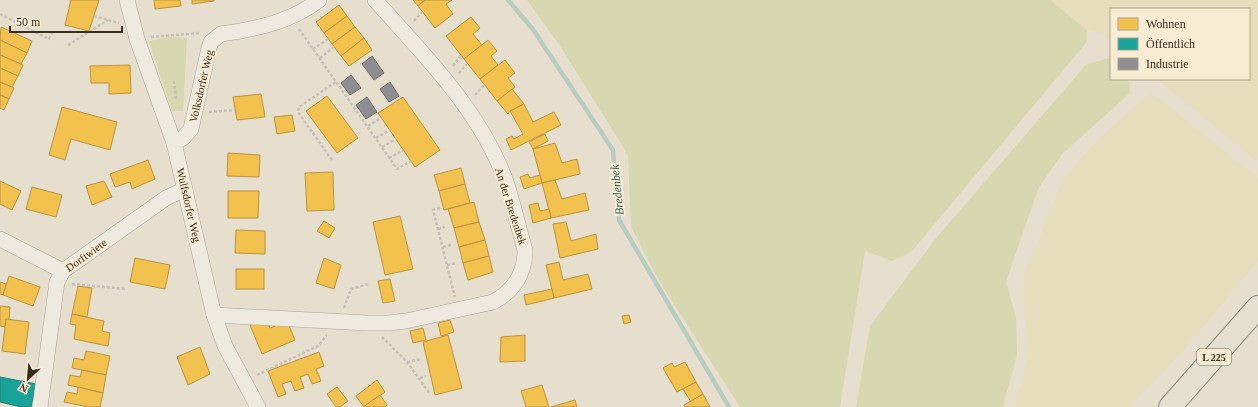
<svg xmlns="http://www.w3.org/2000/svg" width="1258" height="407" font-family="'Times New Roman',serif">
	<rect width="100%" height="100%" fill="#e6dfce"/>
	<g fill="#e7debe">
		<polygon points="1050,0 1258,0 1258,162 1157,79 1249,79 1249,9 1111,9 1111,41 1100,33 1087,30"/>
		<polygon points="1151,92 1258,178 1258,261 1183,351 1129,407 1015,407 1028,358 1023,278 1062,181 1094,143"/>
	</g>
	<g fill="#d7d7b0">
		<polygon points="527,0 1050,0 1087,30 1086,43 911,252 892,261 865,251 840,407 740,407 661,284 631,227 628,155 562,49"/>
		<polygon points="169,37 187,38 183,111 172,111 149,41"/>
		<polygon points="1109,58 1111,59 1111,79 1129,79 1130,93 1062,154 1038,189 1006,282 1016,318 1017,354 1003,407 856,407 870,326 937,237 1086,65"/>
	</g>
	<g fill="#f2c14e" stroke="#bb9440">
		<polygon points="71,0 99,0 89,31 65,25"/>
		<polygon points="154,0 180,0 181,6 155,9"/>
		<polygon points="192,0 214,0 214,1 192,4"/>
		<polygon points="413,0 425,0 418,6"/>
		<polygon points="425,0 452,0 446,4 453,14 435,28 418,6"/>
		<polygon points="339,5 347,16 324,33 316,22"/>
		<polygon points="347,16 355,27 332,44 324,33"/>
		<polygon points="471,17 480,28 473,34 482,45 464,59 446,36"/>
		<polygon points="1,27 32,41 27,53 0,40"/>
		<polygon points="355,27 364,38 341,56 332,44"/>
		<polygon points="364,38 372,50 349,66 341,56"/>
		<polygon points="0,40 27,53 21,64 0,55"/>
		<polygon points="488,40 497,51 491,56 498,65 480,79 464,59"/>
		<polygon points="0,55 23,65 18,76 0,68"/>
		<polygon points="505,60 515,73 508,78 515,87 497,101 480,79"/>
		<polygon points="130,65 131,93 109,94 109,83 91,83 90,66"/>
		<polygon points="0,68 18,76 12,87 0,82"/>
		<polygon points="0,82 14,88 9,99 0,95"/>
		<polygon points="512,89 524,104 510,111 508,114 497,101"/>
		<polygon points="261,94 265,117 237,120 233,97"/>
		<polygon points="0,95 9,99 4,110 0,108"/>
		<polygon points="327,96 358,138 337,153 306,111"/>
		<polygon points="403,97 440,150 415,167 378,113"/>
		<polygon points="524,104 533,122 554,112 561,125 511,150 506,139 512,136 514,139 523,134 510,111"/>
		<polygon points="62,107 117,122 110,150 71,139 65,160 49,155"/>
		<polygon points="292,115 295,131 277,134 274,117"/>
		<polygon points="545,134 548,141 533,149 529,142"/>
		<polygon points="555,143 562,163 577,159 580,174 542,183 533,149"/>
		<polygon points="228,153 260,155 259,177 227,176"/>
		<polygon points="148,160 155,179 132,189 130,182 115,187 110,174"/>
		<polygon points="461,168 465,184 439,191 434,175"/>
		<polygon points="333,172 334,210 307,211 305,173"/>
		<polygon points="528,174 530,178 540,175 542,183 524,189 520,177"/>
		<polygon points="555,180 562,199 585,193 589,210 551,218 542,183"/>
		<polygon points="0,181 21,191 12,210 0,204"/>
		<polygon points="104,181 112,197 92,205 86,186"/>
		<polygon points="465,184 470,203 444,210 439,191"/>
		<polygon points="32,187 62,195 56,217 26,209"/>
		<polygon points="228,191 259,191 258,218 228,218"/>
		<polygon points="474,202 479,222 454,228 448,209"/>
		<polygon points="538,203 540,211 549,209 551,218 533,223 529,205"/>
		<polygon points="400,216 413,269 385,275 373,222"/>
		<polygon points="324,221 335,228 329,238 317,231"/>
		<polygon points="479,222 485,240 459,247 454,228"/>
		<polygon points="566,222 571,241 596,234 598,249 560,258 553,224"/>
		<polygon points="236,230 265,231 265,254 235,253"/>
		<polygon points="485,240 489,256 463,263 459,247"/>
		<polygon points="489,256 493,272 468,280 463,263"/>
		<polygon points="135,258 170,265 165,289 130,282"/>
		<polygon points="324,258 341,265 334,289 316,283"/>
		<polygon points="559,262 563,280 588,274 592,289 554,298 546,265"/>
		<rect x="236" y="269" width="28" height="20"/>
		<polygon points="9,276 40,287 33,306 3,295"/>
		<polygon points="390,279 395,301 383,303 378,281"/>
		<polygon points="0,282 6,284 3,295 0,294"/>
		<polygon points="78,286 92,288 87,317 72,314"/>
		<polygon points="552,289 554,298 526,305 524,295"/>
		<polygon points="0,306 10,307 9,320 6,319 5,327 0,326"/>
		<polygon points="72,314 104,321 102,331 110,333 108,346 74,339 76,325 70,324"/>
		<polygon points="629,315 631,322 624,324 622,316"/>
		<polygon points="6,319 29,322 25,354 2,351"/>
		<polygon points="266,319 270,328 287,321 295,340 262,354 250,325"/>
		<polygon points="450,320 454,332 441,336 438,323"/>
		<polygon points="423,328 426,340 413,343 410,331"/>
		<polygon points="448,335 462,388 435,395 423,342"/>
		<polygon points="525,335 525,361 500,362 501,337"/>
		<polygon points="200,347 210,374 188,385 177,357"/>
		<polygon points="86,351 110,356 106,375 72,368 74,358 84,360"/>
		<polygon points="319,352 324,366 316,369 321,381 312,384 308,374 300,377 304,388 295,391 291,381 282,384 286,394 278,397 268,371"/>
		<polygon points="685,362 696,382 677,392 663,368 672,363 674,367"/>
		<polygon points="82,370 106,375 103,393 68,385 70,375 80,377"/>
		<polygon points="377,380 385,392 364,407 356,396"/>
		<polygon points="696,382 703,394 691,402 683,389"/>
		<polygon points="542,385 549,407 526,407 521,391"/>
		<polygon points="78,387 103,393 100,407 88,407 64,402 67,392 77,394"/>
		<polygon points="337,387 348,401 340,407 336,407 327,394"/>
		<polygon points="703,394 710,407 685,407 684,405"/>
		<polygon points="380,395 387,405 385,407 363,407"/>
		<polygon points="575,400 577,407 551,407"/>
	</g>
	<polygon fill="#17a398" stroke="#227f73" points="0,377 36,384 31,407 21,407 0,402"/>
	<g fill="#8d8d92" stroke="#75706f">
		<polygon points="372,56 384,73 374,80 362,64"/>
		<polygon points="351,75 361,88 350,95 341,83"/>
		<polygon points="390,82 399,96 389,102 380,89"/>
		<polygon points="367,97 377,112 366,119 356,105"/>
	</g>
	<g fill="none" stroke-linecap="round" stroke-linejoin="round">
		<polyline stroke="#b9ccc1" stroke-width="4.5" points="508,0 532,28 613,150 619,220 729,407"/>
		<defs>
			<g id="street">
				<polyline points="127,0 137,39 174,143 214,315 225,346 258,407"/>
				<path d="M174,143l9,-5 8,-9 18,-81 2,-6 10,-8c35,-5 70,-12 98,-34"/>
				<polyline points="0,239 63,271"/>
				<path d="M214,315l153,8h21l18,-2 87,-19c21,-11 32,-29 32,-52 -7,-24 -12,-48 -20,-71 -26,-70 -81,-124 -130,-179"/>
				<polyline points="40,407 57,282 63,271 166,198 185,189"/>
			</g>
			<polyline id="primary" points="1170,407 1258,307"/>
		</defs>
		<use href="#street" stroke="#aca497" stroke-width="16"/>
		<use href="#primary" stroke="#91897e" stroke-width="24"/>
		<g stroke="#c7c0b7" stroke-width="2.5" stroke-dasharray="3 2" stroke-linecap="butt">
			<polyline points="0,14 49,39 53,31"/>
			<polyline points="94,16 119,23"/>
			<polyline points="414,21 422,12"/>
			<polyline points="299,29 397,169 411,161"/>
			<polyline points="151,37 200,33"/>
			<polyline points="68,45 108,20"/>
			<polyline points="313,49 328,39"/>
			<polyline points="320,58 334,47"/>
			<polyline points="453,66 461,55"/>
			<polyline points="459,73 467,64"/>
			<polyline points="174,81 176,101"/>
			<polyline points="475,95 484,85"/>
			<polyline points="209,112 235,110"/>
			<polyline points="368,126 381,118"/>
			<polyline points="376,138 390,130"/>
			<polyline points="382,147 396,139"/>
			<polyline points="389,158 403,150"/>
			<polyline points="332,160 298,112 299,107 336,82"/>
			<polyline points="440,208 433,210 455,297"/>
			<polyline points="438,229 445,227"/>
			<polyline points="443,247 451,245"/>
			<polyline points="447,265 456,263"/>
			<polyline points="72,284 126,289"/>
			<polyline points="344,308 351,289 369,284"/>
			<polyline points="382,337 407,362 430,394"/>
			<polyline points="407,362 421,359"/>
			<polyline points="257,375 318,346 327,335"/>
			<polyline points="420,378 426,376"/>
			<polyline points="344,407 345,407"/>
		</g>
		<use href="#street" stroke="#eeeae0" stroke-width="15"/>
		<use href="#primary" stroke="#e6e0d1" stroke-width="22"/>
	</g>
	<g text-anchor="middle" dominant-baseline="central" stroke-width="4" stroke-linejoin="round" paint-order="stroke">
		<rect fill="#f8edd4" stroke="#746655" stroke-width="1" x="1197" y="349" width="34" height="16" rx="3"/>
		<g font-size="10" font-weight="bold" fill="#3c2c1e">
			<text x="1214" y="357">L 225</text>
		</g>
		<g font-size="11" fill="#3c2c1e" stroke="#f8edd4">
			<text transform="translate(201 86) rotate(-77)">Volksdorfer Weg</text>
			<text transform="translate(189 205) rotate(77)">Wulfsdorfer Weg</text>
			<text transform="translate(511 206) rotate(72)">An der Bredenbek</text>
			<text transform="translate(86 255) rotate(-36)">Dorftwiete</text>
		</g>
		<g font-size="12" font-style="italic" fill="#2c5d59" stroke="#f8edd4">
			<text transform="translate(617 190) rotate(-96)">Bredenbek</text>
		</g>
	</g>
	<rect x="1110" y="8" width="140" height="72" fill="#f8edd4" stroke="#ada08b"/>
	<rect x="1118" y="18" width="20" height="12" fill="#f2c14e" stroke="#ada08b"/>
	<text x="1146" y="28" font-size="12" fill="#3c2c1e">Wohnen</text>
	<rect x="1118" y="38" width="20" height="12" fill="#17a398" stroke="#ada08b"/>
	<text x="1146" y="48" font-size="12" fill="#3c2c1e">Öffentlich</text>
	<rect x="1118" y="58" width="20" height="12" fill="#8d8d92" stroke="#ada08b"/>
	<text x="1146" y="68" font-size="12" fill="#3c2c1e">Industrie</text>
	<g transform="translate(28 379) rotate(206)" stroke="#f8edd4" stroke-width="3" paint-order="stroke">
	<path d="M0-3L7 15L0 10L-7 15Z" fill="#3c2c1e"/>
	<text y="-6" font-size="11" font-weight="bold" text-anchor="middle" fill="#3c2c1e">N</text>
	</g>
	<path d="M10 26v6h112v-6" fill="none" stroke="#3c2c1e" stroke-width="2"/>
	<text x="16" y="26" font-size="12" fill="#3c2c1e" stroke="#f8edd4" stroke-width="3" paint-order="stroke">50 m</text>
</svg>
